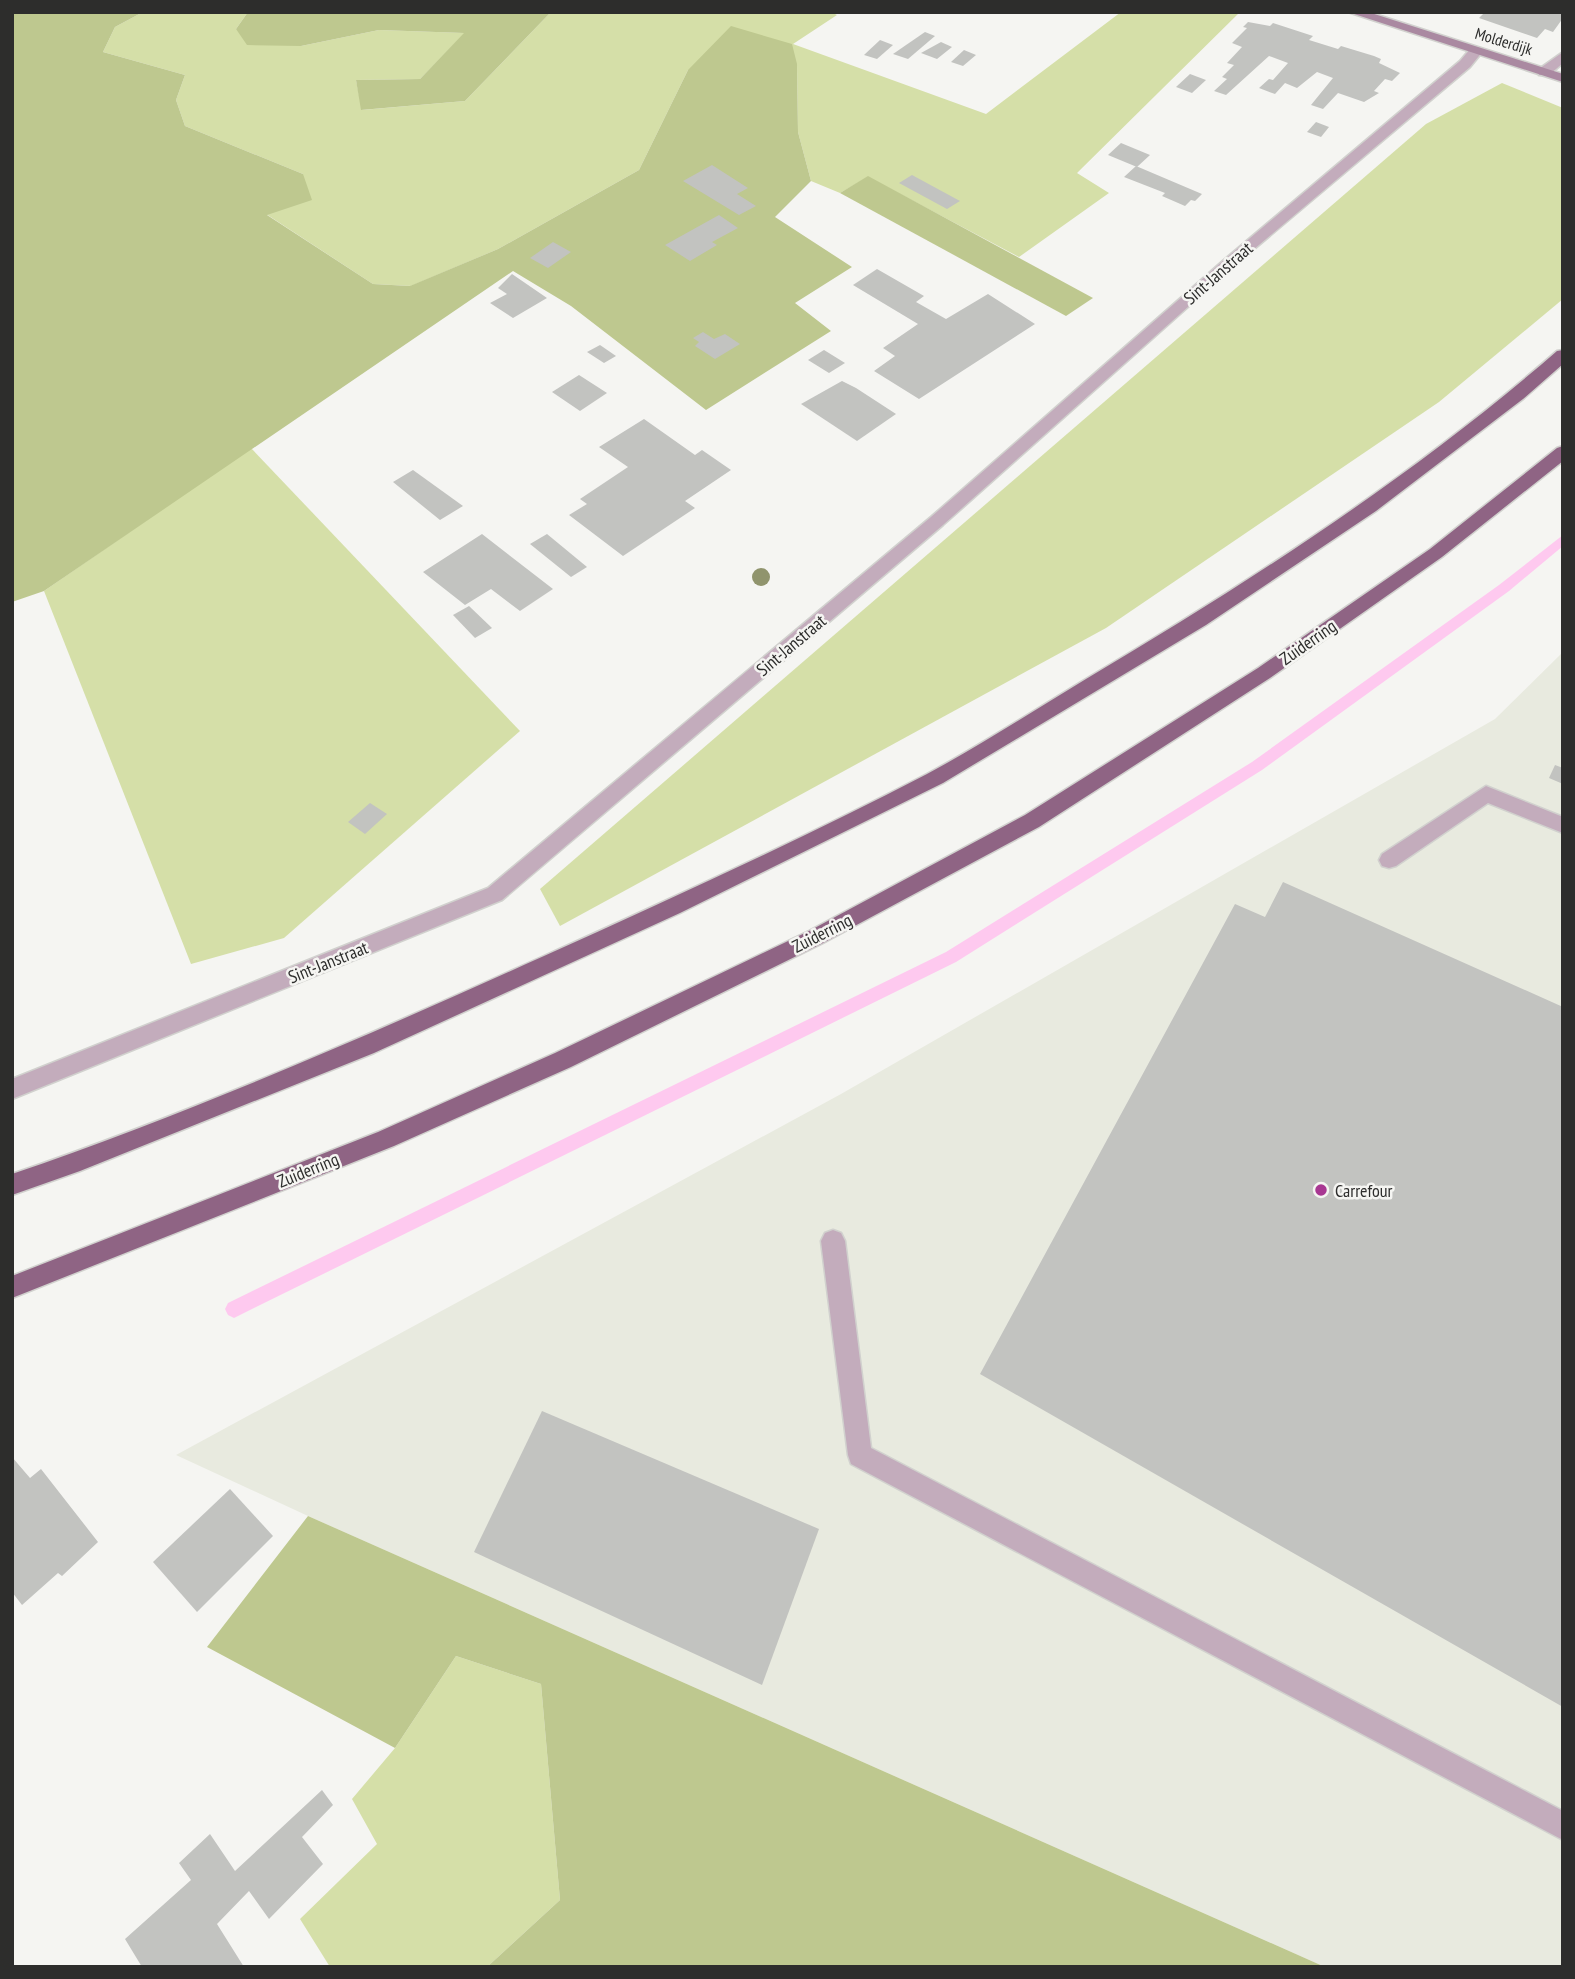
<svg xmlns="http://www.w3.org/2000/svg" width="1575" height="1979" font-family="'PT Sans Narrow',sans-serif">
	<rect width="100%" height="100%" fill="#f5f5f2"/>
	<polygon fill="#e8eadf" points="1563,652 1563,1967 1325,1967 308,1516 176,1455 841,1094 1495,719"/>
	<g fill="#d5dfa8">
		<polygon points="143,12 248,12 236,29 301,46 379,30 465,33 420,79 356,80 362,110 465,101 551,12 831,12 837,15 793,44 986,114 1121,12 1240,12 1077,173 1109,193 1019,257 868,177 840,193 811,181 798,132 797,64 688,70 639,170 498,249 411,286 373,284 266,214 303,174 185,126 176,100 185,75 103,52 115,27"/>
		<polygon points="1502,83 1563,108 1563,299 1439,402 1106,628 560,926 540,889 1426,124"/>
		<polygon points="251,448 520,731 284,938 191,964 44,591"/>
		<polygon points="456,1656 541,1684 560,1900 487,1967 330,1967 300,1919 377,1844 352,1799 395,1748"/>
	</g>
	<g fill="#bec88f">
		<polygon points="12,12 143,12 115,27 103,52 185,75 176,100 185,126 303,174 312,200 267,215 373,284 410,286 498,249 639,170 688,70 731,26 792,44 797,64 798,132 811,181 775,217 852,267 795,303 831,331 706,410 571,306 513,271 44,591 12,602"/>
		<polygon points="248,12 551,12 465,101 361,110 356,80 420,79 464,33 379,30 301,46 247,45 236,29"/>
		<polygon points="868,176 1093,298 1066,316 840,193"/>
		<polygon points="308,1516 1325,1967 487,1967 560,1900 541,1684 456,1656 395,1748 207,1647"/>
	</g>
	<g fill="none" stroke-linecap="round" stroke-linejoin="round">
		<polygon fill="#fec9ef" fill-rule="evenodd" points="1563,535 1563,546 1509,591 1262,770 956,962 240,1315 234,1318 228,1315 225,1309 228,1303 946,952 1252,762 1499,585"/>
	</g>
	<g fill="#c2c3c0">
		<polygon points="1485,12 1563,12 1563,18 1553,32 1545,29 1537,38 1479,18"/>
		<polygon points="1248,22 1270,26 1273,23 1313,36 1309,40 1338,49 1341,46 1374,56 1381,59 1379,63 1400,73 1392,81 1385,79 1374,91 1379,93 1364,102 1338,93 1323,109 1311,105 1333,78 1317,72 1297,88 1285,83 1275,94 1259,88 1269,79 1273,80 1288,63 1269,56 1226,95 1214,91 1227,79 1222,77 1234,65 1227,63 1242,47 1232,43 1247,28 1243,27"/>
		<polygon points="925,32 935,36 908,59 893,54"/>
		<polygon points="880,40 893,45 877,59 864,55"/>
		<polygon points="941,42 952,47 937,59 921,53"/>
		<polygon points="964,50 976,55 963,66 951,62"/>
		<polygon points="1190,74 1206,80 1192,93 1176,87"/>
		<polygon points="1316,122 1329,127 1321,137 1307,132"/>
		<polygon points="1121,143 1150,155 1137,167 1108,155"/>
		<polygon points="712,165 748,188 737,194 756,206 739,215 683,181"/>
		<polygon points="1136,166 1202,194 1195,201 1191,200 1185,206 1162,196 1165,193 1124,177"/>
		<polygon points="912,175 960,201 947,209 899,183"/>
		<polygon points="719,215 738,228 712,242 717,245 690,261 665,245"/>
		<polygon points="553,242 571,252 548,268 530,258"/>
		<polygon points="877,269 924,296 916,302 946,319 988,294 1035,324 919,399 874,371 895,356 883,348 918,324 853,285"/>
		<polygon points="512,274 547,298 513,318 490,303 507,294 498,288"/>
		<polygon points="703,332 714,339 725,334 740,344 715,359 695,346 699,342 693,338"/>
		<polygon points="600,345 616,356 604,363 587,352"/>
		<polygon points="824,350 845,363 829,373 808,360"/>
		<polygon points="579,375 607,393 580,411 552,392"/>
		<polygon points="842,381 856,388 896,414 857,441 801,404"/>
		<polygon points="644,419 695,455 702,450 731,470 685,501 695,508 623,556 569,515 587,504 580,499 628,467 599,447"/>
		<polygon points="413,470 463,506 440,520 393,482"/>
		<polygon points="482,534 553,589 520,611 491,589 465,605 423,572"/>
		<polygon points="547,534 587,567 571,577 530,544"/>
		<polygon points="469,606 492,628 475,638 453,615"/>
		<polygon points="1555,765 1563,768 1563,784 1549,778"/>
		<polygon points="370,803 387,814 365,834 348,822"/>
		<polygon points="1283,882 1563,1007 1563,1707 980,1374 1235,904 1265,917"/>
		<polygon points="542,1411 819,1529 762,1685 474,1552"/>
		<polygon points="12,1457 30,1478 41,1469 98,1542 62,1576 58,1573 22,1605 12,1592"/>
		<polygon points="230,1489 273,1536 197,1612 153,1562"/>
		<polygon points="322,1790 333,1805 302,1837 323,1864 269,1919 249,1891 217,1924 244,1967 142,1967 125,1939 191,1880 179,1863 210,1834 235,1871"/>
	</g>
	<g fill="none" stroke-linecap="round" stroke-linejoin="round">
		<defs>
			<g id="service">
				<polygon points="1486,786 1563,817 1563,833 1488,803 1396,866 1389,868 1382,866 1379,860 1382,854"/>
				<polygon points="833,1230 841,1233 845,1241 871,1448 1563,1811 1563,1840 851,1464 848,1455 821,1241 825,1233"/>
			</g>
			<g id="minor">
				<polygon points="1476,47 1483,51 1470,67 1234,266 943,525 502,900 12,1099 12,1079 488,888 931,517 1224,260 1460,61 1471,48"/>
				<polygon points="1563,52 1563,63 1549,75 1539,75 1539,69"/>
			</g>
			<polygon id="secondary" points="1348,12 1368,12 1563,74 1563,82"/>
			<g id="trunk">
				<path d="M1563,350v14l-40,35 -147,112 -170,114 -263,158 -263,130 -306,140 -294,118 -68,24v-21c181,-62 357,-139 532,-218 128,-58 258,-117 383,-182 54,-29 106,-63 159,-95 165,-98 326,-202 471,-328z"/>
				<polygon points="1563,446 1563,461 1442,557 1270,678 1039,827 823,943 571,1067 394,1146 12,1298 12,1276 378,1132 555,1053 809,931 1025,815 1258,668 1430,549 1557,448"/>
			</g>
		</defs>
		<use href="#service" stroke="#d1d1ce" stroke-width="3"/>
		<use href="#minor" stroke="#d1d1ce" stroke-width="3"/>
		<use href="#secondary" stroke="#d1d1ce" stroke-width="3"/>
		<use href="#trunk" stroke="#d1d1ce" stroke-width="3"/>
		<use href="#service" fill="#c3acbc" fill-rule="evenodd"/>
		<use href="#minor" fill="#c3acbc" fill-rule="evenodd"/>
		<use href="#secondary" fill="#aa89a1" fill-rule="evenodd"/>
		<use href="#trunk" fill="#8f6484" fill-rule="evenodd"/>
	</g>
	<circle fill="#90946d" cx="761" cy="577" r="9"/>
	<circle fill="#a83792" stroke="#f5f5f2" stroke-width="2.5" cx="1321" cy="1190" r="7"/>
	<g text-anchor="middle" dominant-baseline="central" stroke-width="5" stroke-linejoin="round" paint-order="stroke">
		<g font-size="16" fill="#2d2d2c" stroke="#f5f5f2">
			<text transform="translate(1504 41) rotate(17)">Molderdijk</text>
		</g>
		<g font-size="18" fill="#2d2d2c" stroke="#f5f5f2">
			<text transform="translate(1218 273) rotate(-41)">Sint-Janstraat</text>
			<text transform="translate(1308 642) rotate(-35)">Zuiderring</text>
			<text transform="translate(791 645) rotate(-40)">Sint-Janstraat</text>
			<text transform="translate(822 933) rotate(-27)">Zuiderring</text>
			<text transform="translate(328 962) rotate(-22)">Sint-Janstraat</text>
			<text transform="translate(308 1170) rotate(-22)">Zuiderring</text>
		</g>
		<g font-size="18" fill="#2d2d2c" stroke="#f5f5f2" text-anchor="start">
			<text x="1335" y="1190">Carrefour</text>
		</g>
	</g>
	<rect width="1575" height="1979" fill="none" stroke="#2d2d2c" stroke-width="28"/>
</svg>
